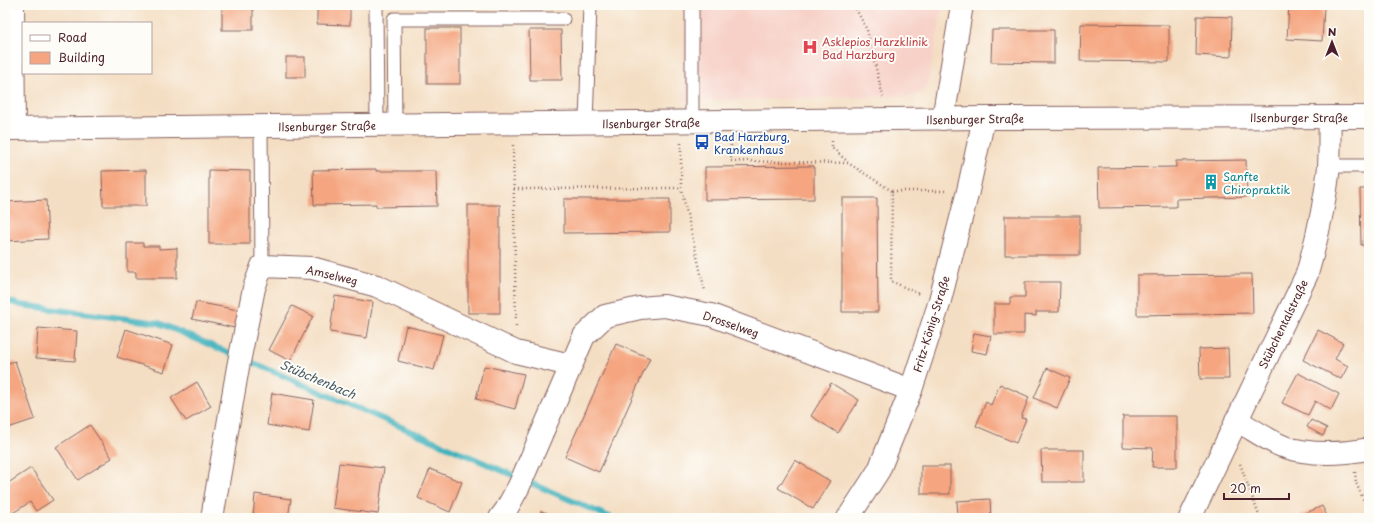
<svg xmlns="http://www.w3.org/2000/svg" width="1374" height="523" font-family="'Playpen Sans',sans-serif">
	<rect width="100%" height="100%" fill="#fdfcf7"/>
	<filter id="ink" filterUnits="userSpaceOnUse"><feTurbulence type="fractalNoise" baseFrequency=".025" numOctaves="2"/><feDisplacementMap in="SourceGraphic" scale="8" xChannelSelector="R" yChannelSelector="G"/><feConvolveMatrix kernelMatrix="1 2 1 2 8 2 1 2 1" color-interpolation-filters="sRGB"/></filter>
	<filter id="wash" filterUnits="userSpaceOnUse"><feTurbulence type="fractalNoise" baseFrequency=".012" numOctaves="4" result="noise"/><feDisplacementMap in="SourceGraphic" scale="16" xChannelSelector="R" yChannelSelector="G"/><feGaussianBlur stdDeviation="0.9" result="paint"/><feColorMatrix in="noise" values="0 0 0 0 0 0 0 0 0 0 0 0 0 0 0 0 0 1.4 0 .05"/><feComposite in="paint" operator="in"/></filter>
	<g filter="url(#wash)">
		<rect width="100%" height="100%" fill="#f4dec3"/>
		<polygon fill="#f7d1c8" points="684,5 943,5 927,88 915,96 684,101"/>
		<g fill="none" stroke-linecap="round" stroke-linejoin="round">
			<g stroke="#43b2bd" stroke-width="6">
				<polyline points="5,300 21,305 159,323 236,356"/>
				<polyline points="244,359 612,518"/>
			</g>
		</g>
		<g id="blocks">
			<g fill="#f5a680">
				<rect x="222" y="5" width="31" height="25"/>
				<polygon points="317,5 350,5 350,25 317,24"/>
				<polygon points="1289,5 1324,7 1322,41 1287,39"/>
				<polygon points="1197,16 1232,17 1231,57 1196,55"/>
				<polygon points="1081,24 1169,25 1169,62 1080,61"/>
				<rect x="427" y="28" width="33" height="56"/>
				<polygon points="529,30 561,30 562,80 530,80"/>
				<polygon points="992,30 1054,30 1054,63 991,62"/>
				<rect x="286" y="57" width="19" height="20"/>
				<polygon points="1246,160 1247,197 1176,199 1176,207 1099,208 1098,168 1176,167 1176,161"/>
				<polygon points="814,166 814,199 705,200 705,167"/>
				<polygon points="376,169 376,171 436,171 437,206 376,207 376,204 314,205 313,170"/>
				<polygon points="146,170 146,206 103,206 102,171"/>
				<polygon points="209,170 250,171 250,244 209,244"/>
				<polygon points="1360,189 1369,189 1369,245 1361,245"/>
				<polygon points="842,198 877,198 878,312 842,312"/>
				<polygon points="564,199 670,199 670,232 564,233"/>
				<polygon points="46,200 48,239 5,241 5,202"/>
				<rect x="468" y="205" width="32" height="108"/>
				<rect x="1005" y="216" width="75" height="39"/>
				<polygon points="127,243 143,243 143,246 159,246 159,249 177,248 177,278 136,278 136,272 127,272"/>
				<polygon points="1252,274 1253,313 1137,315 1137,275"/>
				<polygon points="1025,282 1060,282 1059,312 1036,312 1036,316 1024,315 1024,334 994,334 994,304 1010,304 1010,297 1025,297"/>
				<polygon points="335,296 373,302 367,338 330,332"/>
				<polygon points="196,302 238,310 235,328 192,319"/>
				<polygon points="292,306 313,316 290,361 269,350"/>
				<polygon points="406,326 443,335 434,370 398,361"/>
				<polygon points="38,328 77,331 75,361 36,358"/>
				<polygon points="126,329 173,345 164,372 117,357"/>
				<polygon points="1318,330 1343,343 1335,359 1348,366 1341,379 1303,360"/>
				<polygon points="974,333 991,336 987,354 971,351"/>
				<polygon points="616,344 650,358 599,472 565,457"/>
				<polygon points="1228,348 1229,379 1200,379 1199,349"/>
				<polygon points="15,361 35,419 5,429 5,364"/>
				<polygon points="484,366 524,374 515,409 476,399"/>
				<polygon points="1047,368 1070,378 1057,408 1034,398"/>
				<polygon points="1298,373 1339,394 1331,410 1315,401 1308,415 1282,403"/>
				<polygon points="197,382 211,406 186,421 171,398"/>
				<polygon points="831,383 859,400 838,433 811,416"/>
				<polygon points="1000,384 1029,397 1021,418 1026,419 1016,443 976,426 986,402 991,405"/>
				<polygon points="272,393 314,400 309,432 267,425"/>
				<polygon points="1123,416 1177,416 1177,467 1152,467 1153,448 1123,447"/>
				<polygon points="1311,420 1327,428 1323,436 1307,427"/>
				<polygon points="90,425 112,458 78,480 56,447"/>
				<polygon points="1041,450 1084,450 1084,482 1042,482"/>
				<polygon points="795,460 830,481 813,509 778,488"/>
				<polygon points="339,463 384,468 378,514 333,508"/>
				<rect x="921" y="466" width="29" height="28"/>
				<polygon points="31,468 53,500 36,511 30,502 5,518 5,485"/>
				<polygon points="430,469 462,482 450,512 418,498"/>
				<polygon points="255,494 291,499 288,518 253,518"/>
				<polygon points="990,499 991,518 958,518 957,501"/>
				<polygon points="1322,506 1328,518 1295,518"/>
				<polygon points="541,511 561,518 539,518"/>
			</g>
		</g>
	</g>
	<g filter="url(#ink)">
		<use href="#blocks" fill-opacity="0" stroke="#866260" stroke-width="1"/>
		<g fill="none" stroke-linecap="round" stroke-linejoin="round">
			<defs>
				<g id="service">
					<polyline points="376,5 377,126"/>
					<polyline points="692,122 692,5"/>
					<polyline points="586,123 590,5"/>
					<polyline points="395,125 394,19 563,19"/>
					<polyline points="261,127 262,266"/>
					<polyline points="1329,166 1369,166"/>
				</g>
				<g id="minor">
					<polyline points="13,5 14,129"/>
					<polyline points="943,119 962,5"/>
					<path d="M1236,420c15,8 31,20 46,26 28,10 59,8 87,3"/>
					<polyline points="212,518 238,367 254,288 262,266 312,268 377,286 516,352 570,365"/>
					<polyline points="500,518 506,510 519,486 584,336 605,316 640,308 664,306 711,315 911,390"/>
					<polyline points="848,518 879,470 911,390 939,304 968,191 984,118"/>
					<path d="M1190,518l117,-244c10,-35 18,-71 22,-107 1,-16 0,-33 1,-50"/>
				</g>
				<polyline id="secondary" points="5,129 984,118 1369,117"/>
			</defs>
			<use href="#service" stroke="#866260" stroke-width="15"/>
			<use href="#minor" stroke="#866260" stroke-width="24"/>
			<use href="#secondary" stroke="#866260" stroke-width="24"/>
			<g stroke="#866260" stroke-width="2.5" stroke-dasharray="1 3" stroke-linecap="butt">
				<polyline points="856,5 856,9 867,30 883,97"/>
				<polyline points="731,141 731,161 848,163 892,191 891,281 919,294"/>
				<polyline points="832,141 832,148 848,162"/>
				<polyline points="681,143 681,188 705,291"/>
				<polyline points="513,145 516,328"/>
				<polyline points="514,189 681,188"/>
				<polyline points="892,191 945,191"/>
				<polyline points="1240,464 1260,518"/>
				<polyline points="1355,472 1356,483 1369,512"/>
			</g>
			<use href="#service" stroke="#fff" stroke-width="13"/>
			<use href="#minor" stroke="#fff" stroke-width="22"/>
			<use href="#secondary" stroke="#fff" stroke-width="22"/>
		</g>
	</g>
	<defs>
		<symbol id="hospital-bare" viewBox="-9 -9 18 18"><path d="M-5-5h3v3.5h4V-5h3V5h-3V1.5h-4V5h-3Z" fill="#e0444e" stroke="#fdfcf7" stroke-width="2.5" paint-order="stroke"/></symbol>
		<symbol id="bus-bare" viewBox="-9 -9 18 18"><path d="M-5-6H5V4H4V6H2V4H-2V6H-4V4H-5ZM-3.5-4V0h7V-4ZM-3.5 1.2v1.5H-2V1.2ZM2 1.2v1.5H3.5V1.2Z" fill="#1a4fb4" stroke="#fdfcf7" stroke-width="2.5" paint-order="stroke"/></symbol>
		<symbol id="building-bare" viewBox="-9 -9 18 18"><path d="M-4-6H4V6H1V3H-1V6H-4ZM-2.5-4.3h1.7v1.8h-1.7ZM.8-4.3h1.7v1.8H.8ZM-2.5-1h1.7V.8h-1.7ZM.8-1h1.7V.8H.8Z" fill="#0f9aa8" stroke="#fdfcf7" stroke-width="2.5" paint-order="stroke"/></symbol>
	</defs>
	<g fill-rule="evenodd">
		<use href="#hospital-bare" x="799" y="36" width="22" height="22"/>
		<use href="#bus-bare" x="691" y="131" width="22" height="22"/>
		<use href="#building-bare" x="1200" y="171" width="22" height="22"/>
	</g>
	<g text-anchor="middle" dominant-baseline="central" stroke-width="4" stroke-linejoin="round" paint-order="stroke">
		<g font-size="11" fill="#be3a42" stroke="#fdfcf7" text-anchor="start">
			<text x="822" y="41">Asklepios Harzklinik<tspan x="822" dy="13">Bad Harzburg</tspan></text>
		</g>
		<g font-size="11" fill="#4a1f2b" stroke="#fdfcf7">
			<text x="1299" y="117">Ilsenburger Straße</text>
			<text transform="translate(975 119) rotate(-1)">Ilsenburger Straße</text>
			<text transform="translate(651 123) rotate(-1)">Ilsenburger Straße</text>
			<text transform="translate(327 126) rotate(-1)">Ilsenburger Straße</text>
			<text transform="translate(332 275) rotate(13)">Amselweg</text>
			<text transform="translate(731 324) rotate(19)">Drosselweg</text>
			<text transform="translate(931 324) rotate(-73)">Fritz-König-Straße</text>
			<text transform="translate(1283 324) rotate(-64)">Stübchentalstraße</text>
		</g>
		<g font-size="11" fill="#164399" stroke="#fdfcf7" text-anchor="start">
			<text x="714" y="136">Bad Harzburg,<tspan x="714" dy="13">Krankenhaus</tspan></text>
		</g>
		<g font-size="11" fill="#0d838f" stroke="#fdfcf7" text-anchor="start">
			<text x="1223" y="176">Sanfte<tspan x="1223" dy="13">Chiropraktik</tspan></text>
		</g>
		<g font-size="12" font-style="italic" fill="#475a65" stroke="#fdfcf7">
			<text transform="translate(318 379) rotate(23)">Stübchenbach</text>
		</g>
	</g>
	<rect width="1374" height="523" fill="none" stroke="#fdfcf7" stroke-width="20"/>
	<rect x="22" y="22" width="130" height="52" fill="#fdfcf7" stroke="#b5a4a5"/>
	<rect x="30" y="35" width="20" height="6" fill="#ffffff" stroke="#b5a4a5"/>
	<text x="58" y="42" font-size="12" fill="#4a1f2b">Road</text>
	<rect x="30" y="52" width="20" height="12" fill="#f5a680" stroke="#b5a4a5"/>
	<text x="58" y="62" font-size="12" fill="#4a1f2b">Building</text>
	<g transform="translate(1332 42)" stroke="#fdfcf7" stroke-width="3" paint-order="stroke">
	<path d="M0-3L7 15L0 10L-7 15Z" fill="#4a1f2b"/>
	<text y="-6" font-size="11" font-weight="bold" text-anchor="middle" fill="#4a1f2b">N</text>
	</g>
	<path d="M1224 493v6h65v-6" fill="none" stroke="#4a1f2b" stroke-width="2"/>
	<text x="1230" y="493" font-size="12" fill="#4a1f2b" stroke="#fdfcf7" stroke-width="3" paint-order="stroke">20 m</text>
</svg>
